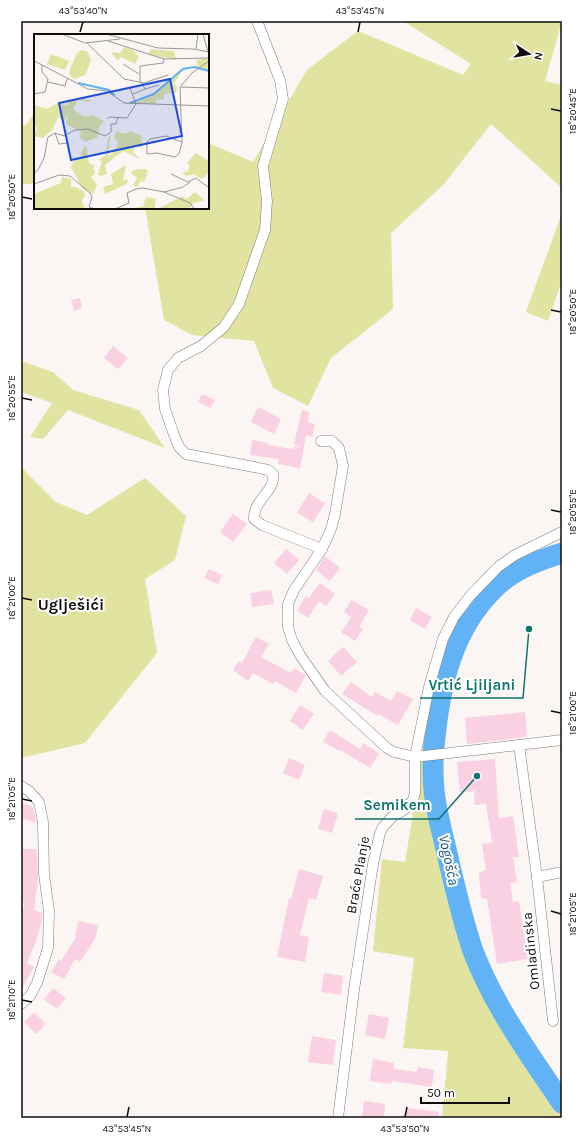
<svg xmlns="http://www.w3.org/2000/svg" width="583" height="1139" font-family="Karla,sans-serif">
	<rect width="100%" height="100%" fill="#fbf5f3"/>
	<g fill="#e1e4a0">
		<polygon points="403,21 562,21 545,81 562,85 562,188 491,124 444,184 391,233 393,309 331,358 308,406 273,388 254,341 192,335 164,320 145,208 208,208 208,143 253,162 307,70 358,31 463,75 471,64"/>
		<polygon points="35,112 35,184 21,184 21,126 26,125"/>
		<polygon points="562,213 562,280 548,321 526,312"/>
		<polygon points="21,361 53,372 73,390 139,410 165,448 68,410 43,439 30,437 52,403 21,392"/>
		<polygon points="21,467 56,502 87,515 145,478 186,516 175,560 145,579 157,653 85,743 21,758"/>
		<polygon points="454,617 467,624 457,643 446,670 439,702 433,769 434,791 457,898 473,951 494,998 522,1044 562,1103 562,1118 442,1118 448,1051 403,1048 414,958 373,951 382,859 405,862 413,814 413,800 429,687"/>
	</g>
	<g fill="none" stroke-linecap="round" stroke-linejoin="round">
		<path stroke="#62b2f6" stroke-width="21" d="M562,553c-22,7 -45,15 -63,31 -42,38 -57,90 -63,145 -3,20 -4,41 -2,61 2,22 10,49 15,72 7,30 14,60 24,89 21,55 56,103 89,152"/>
	</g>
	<g fill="#fad1e2">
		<polygon points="80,298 82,308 74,311 71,300"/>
		<polygon points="113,346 128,358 118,369 104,358"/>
		<polygon points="202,394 215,400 210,408 198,402"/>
		<polygon points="258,407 281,419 274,434 251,422"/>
		<polygon points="302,410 309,412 308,422 315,424 312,437 306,435 300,468 278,464 279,459 250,455 252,440 269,443 268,445 293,449 294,446 301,447 294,444"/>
		<polygon points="309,493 325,503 313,522 297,513"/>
		<polygon points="233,514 247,524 233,542 220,532"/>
		<polygon points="286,549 299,560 287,574 274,563"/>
		<polygon points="325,556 340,568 330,581 316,570"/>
		<polygon points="209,569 222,575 218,584 204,578"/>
		<polygon points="320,583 335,594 326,606 319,601 308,618 297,611 306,596 309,598"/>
		<polygon points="271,590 274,604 252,607 250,593"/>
		<polygon points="351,600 369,610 359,627 363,629 355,641 341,632 351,617 344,612"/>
		<polygon points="416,608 432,617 425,629 410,620"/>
		<polygon points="256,637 269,644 261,657 291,673 294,668 306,675 296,693 275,681 273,684 253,673 248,681 233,670 239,661 242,663"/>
		<polygon points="343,647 357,662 341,676 328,661"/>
		<polygon points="351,682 372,697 375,692 391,701 397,691 413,699 398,725 379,714 378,716 342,694"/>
		<polygon points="300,705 314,714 303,730 290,721"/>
		<polygon points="525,712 527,737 467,744 465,718"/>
		<polygon points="330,730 360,749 363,743 379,753 370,768 340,750 339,751 323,742"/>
		<polygon points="289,758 305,765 299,780 283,773"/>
		<polygon points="495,759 499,818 513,816 519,857 513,857 517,882 510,883 513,902 519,901 528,959 497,964 487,899 481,898 479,873 486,870 482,844 492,843 486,804 475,805 474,791 460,792 457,762"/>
		<polygon points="21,803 33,807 36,823 21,818"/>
		<polygon points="324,809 338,813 332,833 318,829"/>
		<polygon points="21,849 37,849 38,879 34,910 42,913 42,921 37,937 38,937 27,963 34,967 21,990 21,915 25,903 21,902"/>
		<polygon points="299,869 323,876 316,900 309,898 300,935 309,937 305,962 277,957 289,898 291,899"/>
		<polygon points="78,921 98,925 96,937 80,962 75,959 64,979 51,972 59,959 61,961 75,939"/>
		<polygon points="324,973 343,976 341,995 321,992"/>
		<polygon points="53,988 66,998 57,1009 44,999"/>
		<polygon points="34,1012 46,1024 36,1034 24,1022"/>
		<polygon points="369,1014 389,1018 385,1039 365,1035"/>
		<polygon points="312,1036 336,1040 333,1065 308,1062"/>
		<polygon points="373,1059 394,1063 394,1069 417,1072 418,1067 434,1070 432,1087 392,1081 391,1084 370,1081"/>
		<polygon points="364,1101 385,1104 384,1118 362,1118"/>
		<polygon points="407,1108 439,1112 439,1118 406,1118"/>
	</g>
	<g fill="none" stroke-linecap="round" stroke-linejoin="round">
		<defs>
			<g id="minor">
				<path d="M257,21l23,59 3,19 -20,67 4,35 -2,29 -26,74 -15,23 -23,19 -23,12 -10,12 -5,20 2,19 8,23 6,15 7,7 68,13 14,3 5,4c3,17 -20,26 -19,45l8,6 60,24"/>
				<polyline points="321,441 332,441 339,448 343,466 335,514 331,529 322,549 294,590 288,604 288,627 292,640 300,655 325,691 387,748 394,752 415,757 562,740"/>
				<polyline points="519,745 537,877 562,872"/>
				<polyline points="21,786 29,791 39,802 43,822 44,874 49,911 48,948 37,983 30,996 21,1004"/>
				<polyline points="537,877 553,1021"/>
				<polyline points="338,1118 354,990 373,864 380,833 383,827 392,817 404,810 413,800 415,793 415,757 429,687 443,639 454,617 470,596 498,567 515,555 562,532"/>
			</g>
		</defs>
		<use href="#minor" stroke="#807b79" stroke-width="11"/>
		<use href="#minor" stroke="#fff" stroke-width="10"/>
	</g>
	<path fill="none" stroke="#0f0d0c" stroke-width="1.5" d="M80,32l3,-10M358,32l2,-10M551,109l10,2M22,197l10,2M551,310l10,2M22,398l10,2M551,510l10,2M22,598l10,2M551,711l10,2M22,799l10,2M551,911l10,3M22,1000l10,2M127,1117l2,-10M405,1117l2,-10"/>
	<g text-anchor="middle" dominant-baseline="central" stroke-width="4" stroke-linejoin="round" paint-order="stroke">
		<g font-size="14" fill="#0f0d0c" stroke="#fff">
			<text transform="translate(358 875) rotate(-80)">Braće Planje</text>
			<text transform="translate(531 951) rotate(-96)">Omladinska</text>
		</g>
		<g font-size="15" font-style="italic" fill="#1d5582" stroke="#fff">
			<text transform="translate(449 860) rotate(78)">Vogošća</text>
		</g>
		<g font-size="16" font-weight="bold" fill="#0f0d0c" stroke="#fff">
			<text x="71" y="604">Uglješići</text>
		</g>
	</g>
	<g transform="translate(34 34)">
		<rect width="175" height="175" fill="#fbf5f3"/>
		<path d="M91,13l11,5 -1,2 4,2 -4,8 -14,-7 -3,4 -7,-9 9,1zM117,15l23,2 2,9 -28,-6zM48,16l6,2 3,9 -6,14 -11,4 -5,-5 1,-5 7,-16zM17,20l18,7 -4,9 -18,-6zM175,24v13l-15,-4 4,-2 -2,-5zM145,37l2,2 -7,10 3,4 -1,6 -12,1v5l-8,1v4l-35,-1 18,-2 15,-7zM43,64l14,2 -1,2 -12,-2 -5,9 12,8 8,-2 11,6 -5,7 -1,9 -12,5 -6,-4 1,-6 -15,-8 2,-11 -4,9 -6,-5 -5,12 -10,9 -9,-2 3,-8 -3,-5v-18l13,4 9,-5 11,1 1,-5zM83,97l7,3 7,-3 10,5 2,12 -8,-2 -2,6 7,7 -17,-8 -18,14 2,9 -7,2 -2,-2 4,-13 -4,-1 7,-4 3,-18 3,-4 -2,11 4,3 -4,-1 -1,10 4,-3 6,-10 -4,-8zM52,111l3,18 6,3 -2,1 2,6 -4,4 6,8 -4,9 -11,-6 -11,-21 4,-9 7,1 1,-3 -3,-2zM162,119l13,8v12l-7,6 -8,-5 -8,2 -4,-3 6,-2 2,-5 -3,-3zM92,131l-3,16 5,-2 -1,5 -22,10 -2,-7 10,-3 -2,-10zM111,135l3,2 -4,11 -4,-1 -2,6 -5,-2 4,-7 -6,-5 2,-3zM28,143l9,2v8h5l7,4 2,4 -3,6 2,6 5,2h-55v-15l27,-11zM161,158l9,8 -10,3 -6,6h-30l24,-13 5,3zM112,163l10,2 -1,9 3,1h-28l13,-3z" fill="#e1e4a0"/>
		<path fill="none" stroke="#62b2f6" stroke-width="2" d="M44,49l31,7 6,6M96,69l24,-9 29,-25 11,-2 15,4"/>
		<path fill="none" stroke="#9d9897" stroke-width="1" d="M28,0l23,9 35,-4M72,0l52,14 35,1 16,3M169,0l5,18M74,7l56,18 45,-1M53,9l37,36 20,4 24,-8M162,15l2,-15M0,27l8,4v7l6,7 -3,13 -11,2M89,30l16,10M8,31l46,24 19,2 17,12 85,3M14,48l17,4 2,-7M106,49v-17l23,-3 1,-4M147,52l11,-13 17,-12M96,54l6,16M111,55l14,-4M99,60l12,-5 -3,-6M73,85l2,-2 18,1 9,-14M21,99l4,11 10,-1M148,108l-16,-6 -16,3 -3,3v12l10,-1 18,4 4,-3 3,-12 -2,-55 29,1M0,139l4,-3 6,-12 4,-21 7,-4 9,3 11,-6 13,-1 17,7 6,-4v-8h5l2,-7M137,140l17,8 8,-4 13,10M0,150l25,-9 11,1 20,17 2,4 -3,10 6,2M130,158l26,11 4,6M81,175l14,-6 -2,-10 9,-4 7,-1 21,4 19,-5 7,-5"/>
		<path fill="#1d4ed8" fill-opacity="0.15" stroke="#1d4ed8" stroke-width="2" d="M136,45l12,57 -111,24 -12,-57z"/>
		<rect width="175" height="175" fill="none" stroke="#0f0d0c" stroke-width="2"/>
	</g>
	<path fill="none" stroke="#0f766e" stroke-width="1.5" d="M529 629L523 698H420M477 776L439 819H355"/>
	<g fill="#0f766e" stroke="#fff" stroke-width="1.5">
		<circle cx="529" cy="629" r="4"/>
		<circle cx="477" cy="776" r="4"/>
	</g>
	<g font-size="15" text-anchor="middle" font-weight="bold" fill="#0f766e" stroke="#fff" stroke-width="4" stroke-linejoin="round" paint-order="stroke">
		<text x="472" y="690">Vrtić Ljiljani</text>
		<text x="397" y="810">Semikem</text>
	</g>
	<rect width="583" height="1139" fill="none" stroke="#ffffff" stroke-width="44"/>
	<g transform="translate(529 54) rotate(102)" stroke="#ffffff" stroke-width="3" paint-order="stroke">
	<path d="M0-3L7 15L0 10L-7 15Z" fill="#0f0d0c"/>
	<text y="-6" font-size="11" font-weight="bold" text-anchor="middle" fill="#0f0d0c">N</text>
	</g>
	<path d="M421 1097v6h88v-6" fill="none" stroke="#0f0d0c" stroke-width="2"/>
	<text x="427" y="1097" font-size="12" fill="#0f0d0c" stroke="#ffffff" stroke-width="3" paint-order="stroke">50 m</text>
	<rect x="22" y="22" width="539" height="1095" fill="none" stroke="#0f0d0c" stroke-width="1.5"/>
	<g font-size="10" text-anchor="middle" fill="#0f0d0c">
		<text x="83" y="14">43°53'40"N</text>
		<text x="360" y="14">43°53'45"N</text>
		<text transform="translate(572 111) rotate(-90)" y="4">18°20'45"E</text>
		<text transform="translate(11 197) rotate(-90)" y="4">18°20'50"E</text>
		<text transform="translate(572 312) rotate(-90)" y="4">18°20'50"E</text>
		<text transform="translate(11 398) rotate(-90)" y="4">18°20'55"E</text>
		<text transform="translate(572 512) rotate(-90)" y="4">18°20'55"E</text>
		<text transform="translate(11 598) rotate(-90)" y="4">18°21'00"E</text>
		<text transform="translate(572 713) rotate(-90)" y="4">18°21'00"E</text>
		<text transform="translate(11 799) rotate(-90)" y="4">18°21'05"E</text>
		<text transform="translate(572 914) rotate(-90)" y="4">18°21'05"E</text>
		<text transform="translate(11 1000) rotate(-90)" y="4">18°21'10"E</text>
		<text x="127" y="1132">43°53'45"N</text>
		<text x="405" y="1132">43°53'50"N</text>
	</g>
</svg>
